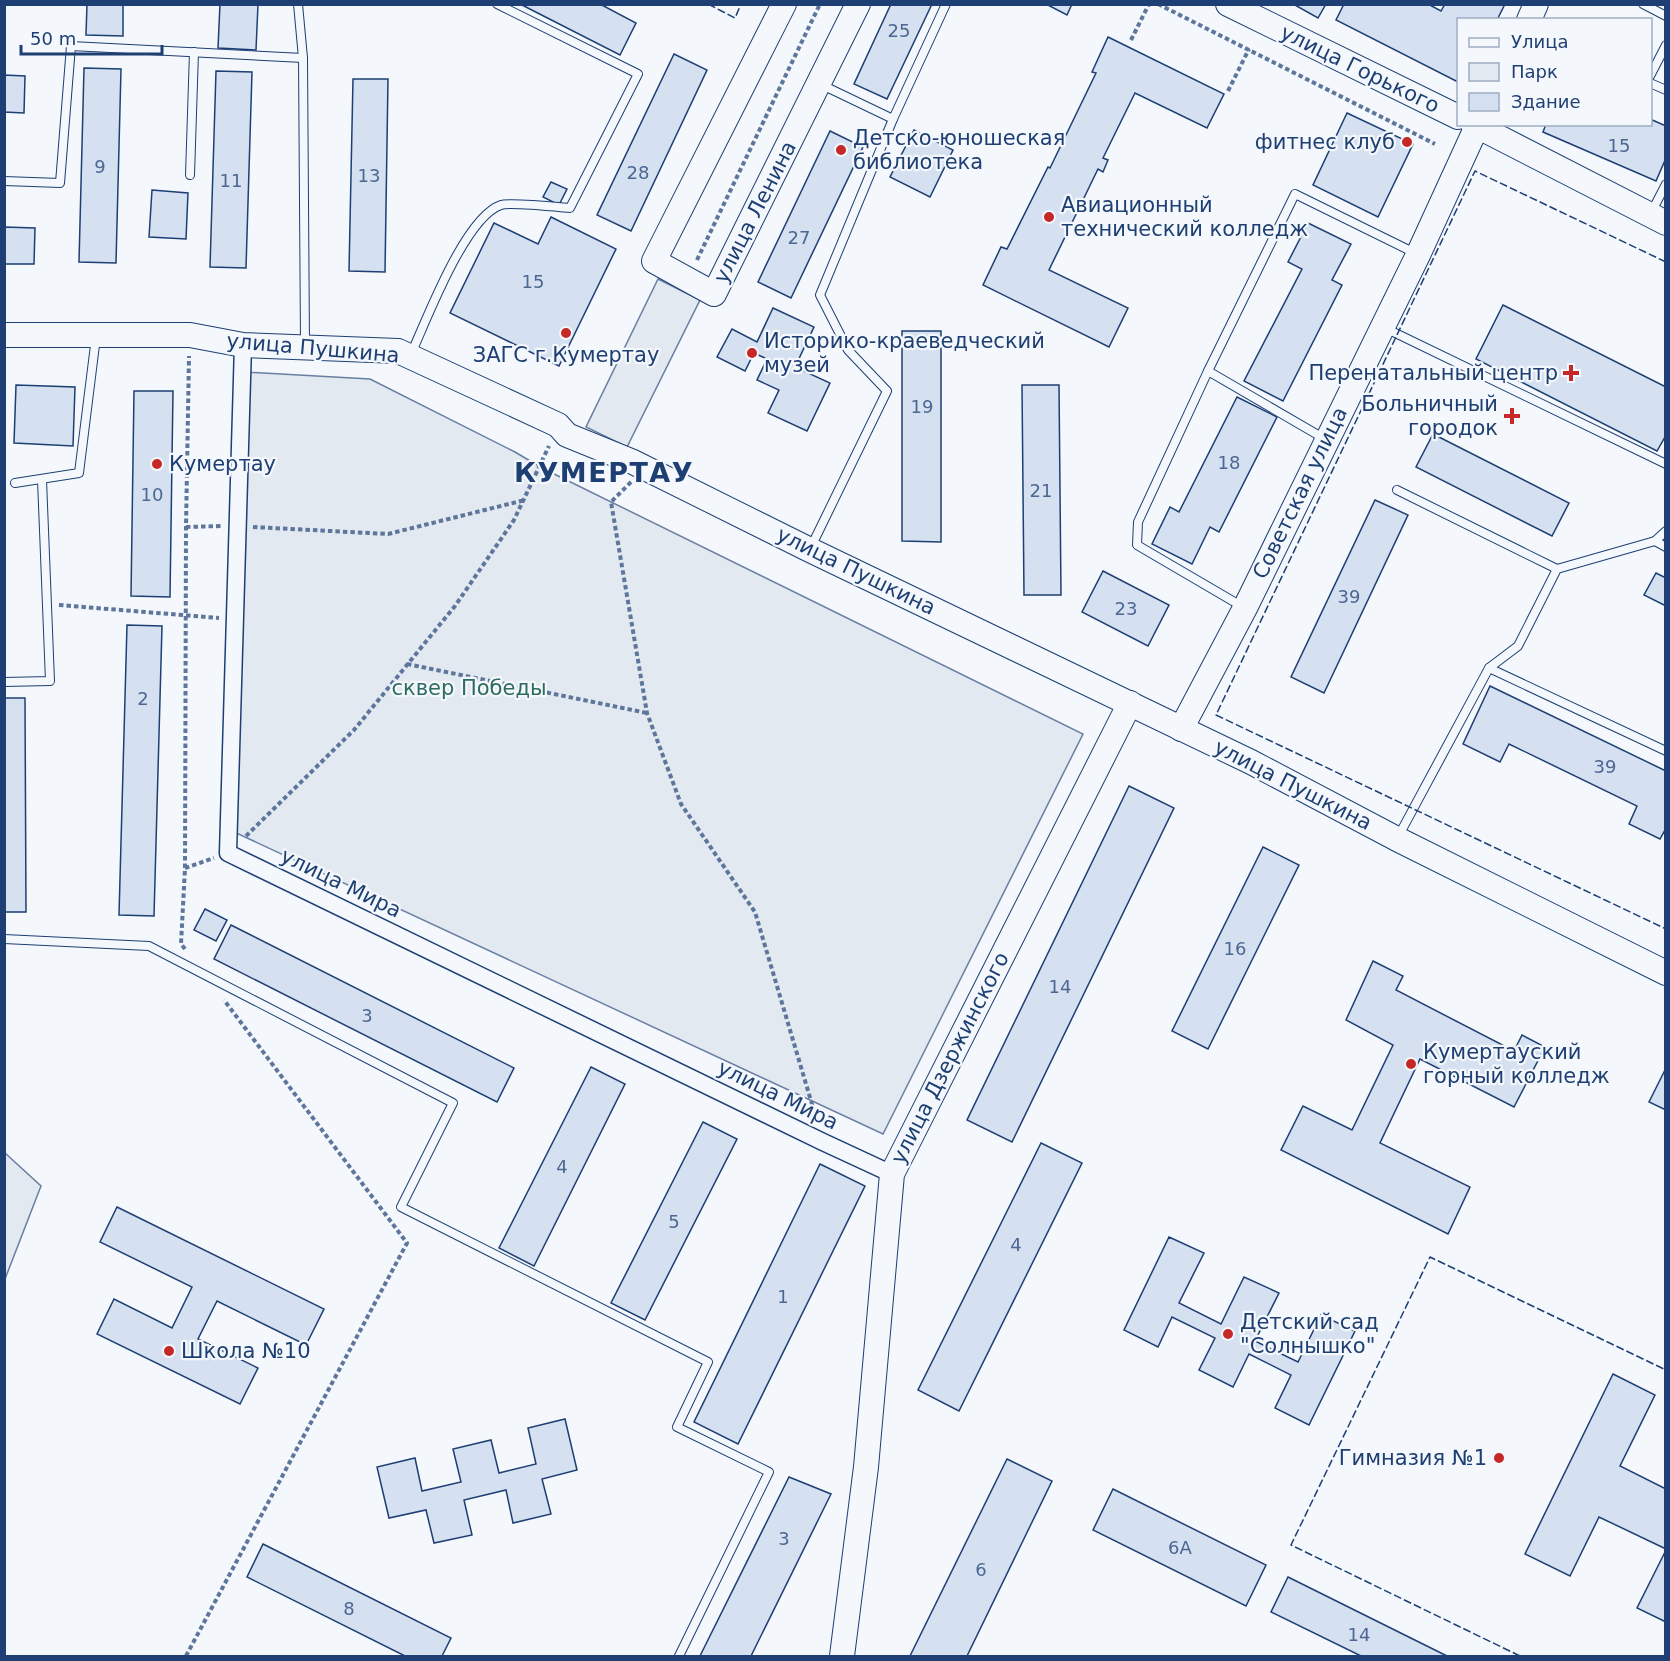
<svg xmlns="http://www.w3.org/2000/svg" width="1670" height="1661" font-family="'DejaVu Sans',sans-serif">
	<rect width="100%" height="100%" fill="#f4f7fb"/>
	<g fill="#e3e9f0" stroke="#687fa3" stroke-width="1.5">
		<polygon points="658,279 700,300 627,447 586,427"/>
		<polygon points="244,372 370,379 515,452 542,468 1083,734 883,1134 232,831"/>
		<polygon points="5,1153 41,1186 5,1279 4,1153"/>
	</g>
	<g fill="#d5e0f0" stroke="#1d3f73" stroke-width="1.5">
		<polygon points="87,4 123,4 123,36 86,35"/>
		<polygon points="220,4 258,4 256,50 218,48"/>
		<polygon points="520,4 600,4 636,23 620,55"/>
		<polygon points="891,4 932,4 887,99 854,84"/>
		<polygon points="1046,4 1072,4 1067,15"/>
		<polygon points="1293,4 1326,4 1318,18"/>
		<polygon points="1344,4 1428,4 1441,11 1445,4 1505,4 1497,20 1458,20 1458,82 1336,20"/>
		<polygon points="1108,37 1224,94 1207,128 1135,93 1103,158 1108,160 1103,172 1098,169 1049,270 1128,308 1109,347 983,285 1001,247 1007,249 1048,167 1050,168 1096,73 1092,72"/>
		<polygon points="674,54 707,70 631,231 597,215"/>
		<polygon points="84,68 121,69 116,263 79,262"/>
		<polygon points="216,71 252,72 246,268 210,267"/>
		<polygon points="4,75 25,76 24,113 4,112"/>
		<polygon points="353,79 388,79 385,272 349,271"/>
		<polygon points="1347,113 1413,144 1378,217 1313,185"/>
		<polygon points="1650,119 1666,126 1666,158 1656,181 1543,132 1546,124 1650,124"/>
		<polygon points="914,130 953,150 930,197 890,177"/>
		<polygon points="830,131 863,147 791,298 758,282"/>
		<polygon points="551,182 567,189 559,205 543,197"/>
		<polygon points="152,190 188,193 186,239 149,237"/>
		<polygon points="551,217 616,249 559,366 450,313 494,223 538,244"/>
		<polygon points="1308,223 1351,244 1332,280 1342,285 1283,401 1244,381 1302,269 1288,262"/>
		<polygon points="4,227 35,228 34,264 4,264"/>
		<polygon points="1503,305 1666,387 1666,435 1657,451 1476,359"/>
		<polygon points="773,308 814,327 795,367 830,383 807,431 768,413 779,390 757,380 767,359 754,353 745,371 717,357 732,329 757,342"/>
		<polygon points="902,331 941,331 941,542 902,541"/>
		<polygon points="16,385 75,387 73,446 14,443"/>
		<polygon points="1022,385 1059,385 1061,595 1024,595"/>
		<polygon points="134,391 173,391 170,597 131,596"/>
		<polygon points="1237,397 1277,417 1219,532 1210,527 1192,564 1152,544 1170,507 1179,512"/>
		<polygon points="1433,434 1569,503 1552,536 1416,467"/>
		<polygon points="1375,500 1408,515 1324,693 1291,677"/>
		<polygon points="1103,571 1169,605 1148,646 1082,612"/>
		<polygon points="1656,573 1666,578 1666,606 1644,595"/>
		<polygon points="127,625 162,626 154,916 119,915"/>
		<polygon points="1490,686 1666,771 1666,828 1660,839 1629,824 1637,806 1509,744 1500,762 1463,744"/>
		<polygon points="4,698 25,698 26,912 4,912"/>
		<polygon points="1129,786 1174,808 1012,1142 967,1120"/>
		<polygon points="1263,847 1299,865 1208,1049 1172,1031"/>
		<polygon points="205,909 227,920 216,941 194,930"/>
		<polygon points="231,925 514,1068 497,1102 214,959"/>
		<polygon points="1373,961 1403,976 1396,990 1514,1051 1522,1035 1545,1047 1514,1107 1420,1059 1380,1143 1470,1187 1448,1234 1281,1150 1303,1106 1352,1130 1393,1045 1346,1020"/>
		<polygon points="591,1067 625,1084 534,1266 499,1248"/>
		<polygon points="1666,1068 1666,1110 1649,1102"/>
		<polygon points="703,1122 737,1139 645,1320 611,1303"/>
		<polygon points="1041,1143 1082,1163 959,1411 918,1390"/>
		<polygon points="820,1164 865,1186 738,1444 694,1422"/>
		<polygon points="117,1207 324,1309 306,1345 217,1301 198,1339 258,1368 240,1404 97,1334 114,1299 172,1328 192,1287 100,1242"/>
		<polygon points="1169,1237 1204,1253 1179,1303 1221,1324 1244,1277 1279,1293 1255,1341 1298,1362 1321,1315 1355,1331 1309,1425 1275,1408 1291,1375 1249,1354 1233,1387 1199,1370 1215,1338 1172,1317 1158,1347 1124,1330"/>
		<polygon points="1613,1374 1655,1395 1620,1466 1666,1489 1666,1549 1599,1517 1570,1576 1525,1554"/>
		<polygon points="565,1419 577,1470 542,1479 551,1514 513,1523 506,1490 464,1500 472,1535 434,1543 426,1510 389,1518 377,1467 415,1458 422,1491 461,1482 453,1449 491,1440 499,1473 536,1464 528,1428"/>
		<polygon points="1007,1459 1052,1481 967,1656 910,1656"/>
		<polygon points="789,1477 831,1494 751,1656 700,1656"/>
		<polygon points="1113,1489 1266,1565 1246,1606 1093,1530"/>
		<polygon points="263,1544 451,1638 442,1656 405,1656 247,1577"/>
		<polygon points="1666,1550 1666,1622 1637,1608"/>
		<polygon points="1288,1577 1447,1656 1361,1656 1271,1612"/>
	</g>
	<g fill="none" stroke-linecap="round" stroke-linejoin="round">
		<defs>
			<g id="lane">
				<polyline points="298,4 303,58 305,344"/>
				<polyline points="1643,4 1666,16"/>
				<polyline points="1650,76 1666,45"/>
				<polyline points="1650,83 1666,90"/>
				<polyline points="820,84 893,119"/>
				<polyline points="190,175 194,52"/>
				<polyline points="4,181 60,183 71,46 303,58"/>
				<polyline points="1651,213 1666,184"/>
				<polyline points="1385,328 1666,464"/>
				<path d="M411,354c16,-35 54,-137 90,-149 8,-3 57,2 69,3l68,-134 -141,-70"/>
				<polyline points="1208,371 1138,522 1137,545 1243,607"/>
				<polyline points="1325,439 1208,371 1295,194 1415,253"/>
				<polyline points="15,483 79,473 96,337"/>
				<polyline points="1397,490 1557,569"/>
				<polyline points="1666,531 1655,541 1666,547"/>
				<polyline points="810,549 887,391 848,350 820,295 893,119 946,4"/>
				<polyline points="1489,668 1666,751"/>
				<polyline points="4,682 50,681 42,480"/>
				<polyline points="1398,837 1489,668 1518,646 1557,569 1655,541"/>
				<polyline points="4,939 149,946 453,1103 401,1207 708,1362 677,1427 769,1472 679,1656"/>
			</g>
			<polyline id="street" points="243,345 228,853 823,1142 892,1174"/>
			<g id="secondary">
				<polyline points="784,4 654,261 714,294 858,4"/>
				<polyline points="1228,4 1458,117"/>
				<polyline points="1529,20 1536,4"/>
				<polyline points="1473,124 1666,223"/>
				<polyline points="4,335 190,335 243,345 398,351 558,425 567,435 631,461 810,550 1251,762 1397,839 1666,973"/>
				<polyline points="1181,729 1245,608 1418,255 1478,124"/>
				<polyline points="842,1656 866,1467 892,1174 1130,703"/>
			</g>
		</defs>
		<use href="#lane" stroke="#1d3f73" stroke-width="10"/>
		<use href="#street" stroke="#1d3f73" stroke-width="19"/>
		<use href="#secondary" stroke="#1d3f73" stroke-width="26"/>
		<g stroke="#5e769c" stroke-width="4" stroke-dasharray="4.5 3" stroke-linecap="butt">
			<polyline points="1158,4 1435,144"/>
			<polyline points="1131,40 1149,4"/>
			<polyline points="1228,91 1249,49"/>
			<polyline points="697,260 820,4"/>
			<polyline points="631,482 611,502 647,713 681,804 755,912 817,1121"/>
			<polyline points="186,527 222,526"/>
			<polyline points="253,527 388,534 525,500"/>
			<polyline points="59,605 219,618"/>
			<polyline points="407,664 647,713"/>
			<polyline points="246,836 354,730 455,606 514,520 549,446"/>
			<polyline points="185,868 186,527 189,356"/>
			<polyline points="185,949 181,944 185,868 214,858"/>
			<polyline points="186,1656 407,1243 224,1000"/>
		</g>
		<use href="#lane" stroke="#f4f7fb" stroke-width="8"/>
		<use href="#street" stroke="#f4f7fb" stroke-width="16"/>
		<use href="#secondary" stroke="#f4f7fb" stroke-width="24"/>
		<g stroke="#1d3f73" stroke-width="1.5" stroke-dasharray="8 3" stroke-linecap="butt">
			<polyline points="708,4 735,18 741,4"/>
			<polyline points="1666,262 1475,171 1216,715 1666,929"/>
			<polyline points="1520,1656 1291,1545 1430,1257 1666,1370"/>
		</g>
	</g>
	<g fill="#c62828" stroke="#f4f7fb" stroke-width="2">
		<circle cx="1407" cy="142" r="6"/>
		<circle cx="841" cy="150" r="6"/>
		<circle cx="1049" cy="217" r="6"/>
		<circle cx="566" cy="333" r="6"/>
		<circle cx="752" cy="353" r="6"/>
		<path d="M1568 364h6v6h6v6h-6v6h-6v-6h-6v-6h6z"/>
		<path d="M1509 407h6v6h6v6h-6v6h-6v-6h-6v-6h6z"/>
		<circle cx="157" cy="464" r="6"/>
		<circle cx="1411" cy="1064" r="6"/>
		<circle cx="1228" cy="1334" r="6"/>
		<circle cx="169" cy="1351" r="6"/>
		<circle cx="1499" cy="1458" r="6"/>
	</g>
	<g text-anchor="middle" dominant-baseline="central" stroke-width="4.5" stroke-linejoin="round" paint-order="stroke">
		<g font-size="18" fill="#4b6792">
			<text x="899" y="30">25</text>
			<text x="1619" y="145">15</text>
			<text x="100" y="166">9</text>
			<text x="638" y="172">28</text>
			<text x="369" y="175">13</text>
			<text x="231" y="180">11</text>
			<text x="799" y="237">27</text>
			<text x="533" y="281">15</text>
			<text x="922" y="406">19</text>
			<text x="1229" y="462">18</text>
			<text x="1041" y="490">21</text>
			<text x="152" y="494">10</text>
			<text x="1349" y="596">39</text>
			<text x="1126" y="608">23</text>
			<text x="143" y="698">2</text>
			<text x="1605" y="766">39</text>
			<text x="1235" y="948">16</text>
			<text x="1060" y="986">14</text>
			<text x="367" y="1015">3</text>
			<text x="562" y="1166">4</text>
			<text x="674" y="1221">5</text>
			<text x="1016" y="1244">4</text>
			<text x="783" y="1296">1</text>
			<text x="784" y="1538">3</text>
			<text x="1180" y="1547">6А</text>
			<text x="981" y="1569">6</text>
			<text x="349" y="1608">8</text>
			<text x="1359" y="1634">14</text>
		</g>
		<g font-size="21" fill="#1d3f73" stroke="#f4f7fb">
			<text transform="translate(1360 69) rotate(26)">улица Горького</text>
			<text transform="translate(755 212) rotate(-63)">улица Ленина</text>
			<text transform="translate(313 348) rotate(5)">улица Пушкина</text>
			<text transform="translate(1300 493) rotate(-64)">Советская улица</text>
			<text transform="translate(856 571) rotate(26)">улица Пушкина</text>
			<text transform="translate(1293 785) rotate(27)">улица Пушкина</text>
			<text transform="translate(341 883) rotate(26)">улица Мира</text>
			<text transform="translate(950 1058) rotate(-63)">улица Дзержинского</text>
			<text transform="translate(778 1095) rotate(26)">улица Мира</text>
		</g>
		<g font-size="21" fill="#1d3f73" stroke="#f4f7fb" text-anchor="start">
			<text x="853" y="138">Детско-юношеская<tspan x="853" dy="24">библиотека</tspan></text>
			<text x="1395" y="142" text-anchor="end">фитнес клуб</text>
			<text x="1061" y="205">Авиационный<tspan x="1061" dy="24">технический колледж</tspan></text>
			<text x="764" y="341">Историко-краеведческий<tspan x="764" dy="24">музей</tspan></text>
			<text x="566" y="355" text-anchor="middle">ЗАГС г.Кумертау</text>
			<text x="1558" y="373" text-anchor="end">Перенатальный центр</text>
			<text x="1498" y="404" text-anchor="end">Больничный<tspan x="1498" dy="24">городок</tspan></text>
			<text x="169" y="464">Кумертау</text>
			<text x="1423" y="1052">Кумертауский<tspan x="1423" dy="24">горный колледж</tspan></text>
			<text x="1240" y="1322">Детский сад<tspan x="1240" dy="24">"Солнышко"</tspan></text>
			<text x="181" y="1351">Школа №10</text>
			<text x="1487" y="1458" text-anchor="end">Гимназия №1</text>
		</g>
		<g font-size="21" fill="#2c6c60" stroke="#f4f7fb">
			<text x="469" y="688">сквер Победы</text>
		</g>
		<g font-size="27" font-weight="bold" letter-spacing="1.5" fill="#1d3f73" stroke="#f4f7fb">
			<text x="604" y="472">КУМЕРТАУ</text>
		</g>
	</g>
	<rect width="1670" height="1661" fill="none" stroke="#1d3f73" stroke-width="12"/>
	<rect x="1457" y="18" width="195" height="108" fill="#f4f7fb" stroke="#9eadc5" stroke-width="1.5"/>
	<rect x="1469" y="38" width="30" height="9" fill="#f4f7fb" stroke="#9eadc5" stroke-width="1.5"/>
	<text x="1511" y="48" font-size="18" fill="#1d3f73">Улица</text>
	<rect x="1469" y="63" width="30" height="18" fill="#e3e9f0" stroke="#9eadc5" stroke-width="1.5"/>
	<text x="1511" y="78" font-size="18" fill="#1d3f73">Парк</text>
	<rect x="1469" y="93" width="30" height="18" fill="#d5e0f0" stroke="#9eadc5" stroke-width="1.5"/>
	<text x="1511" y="108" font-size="18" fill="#1d3f73">Здание</text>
	<path d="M21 45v9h141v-9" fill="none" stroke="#1d3f73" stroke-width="3"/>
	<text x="30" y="45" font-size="18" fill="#1d3f73" stroke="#f4f7fb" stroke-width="4.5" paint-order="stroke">50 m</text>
</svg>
